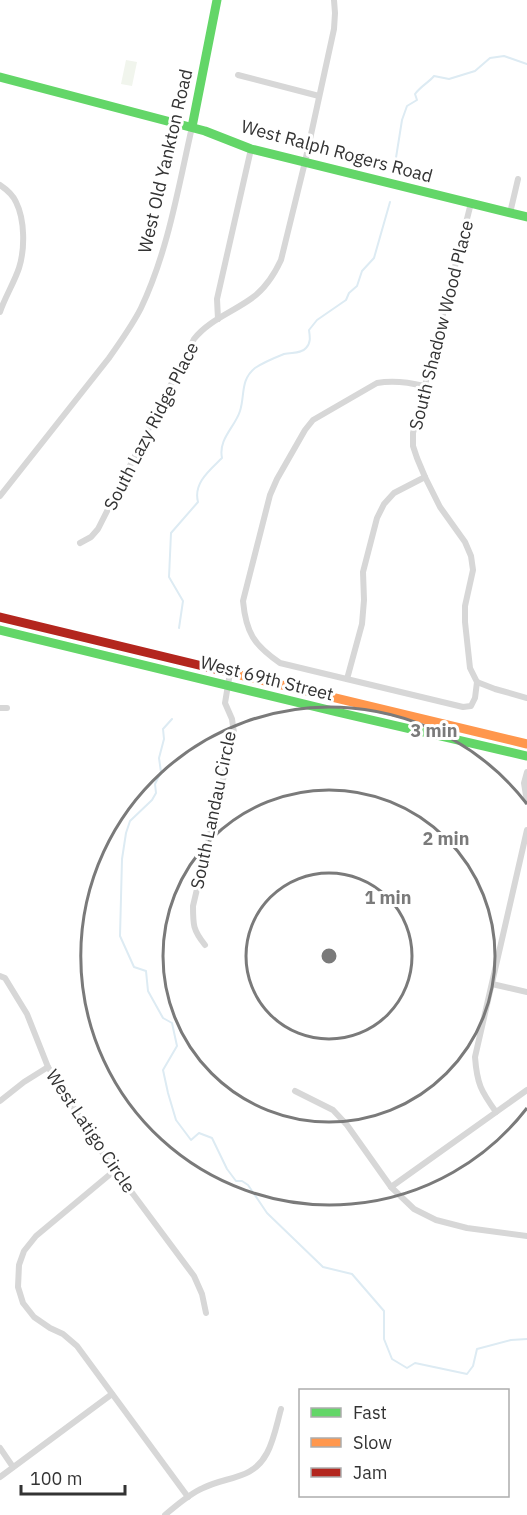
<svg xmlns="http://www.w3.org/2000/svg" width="527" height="1515" font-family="'IBM Plex Sans',sans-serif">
	<rect width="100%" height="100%" fill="#fff"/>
	<polygon fill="#f1f5ed" points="126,60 137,62 132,86 121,84"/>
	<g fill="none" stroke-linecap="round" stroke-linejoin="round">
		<g stroke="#ddebf3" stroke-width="2">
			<path d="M395,164l7,-44 5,-14 10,-6 -2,-6c6,-8 13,-11 19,-18l15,3 26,-8 15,-13 14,-2 23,8"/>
			<path d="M179,628l4,-27 -14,-24 2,-44 27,-31c-5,-19 12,-32 24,-44 -4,-19 13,-31 18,-47 5,-15 0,-31 15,-43 9,-6 19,-10 29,-14 8,-2 17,0 22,-6 5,-5 4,-11 3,-18l8,-10 29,-20 3,-7 8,-7 5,-15 12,-13 16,-56"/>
			<polyline points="172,719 163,729 164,739 159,758 161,772 155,784 156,793 152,800 130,821 126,833 122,859 120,936 134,967 146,971 148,991 163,1018 172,1023 177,1046 163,1070 168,1093 176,1120 191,1140 199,1133 212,1138 227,1169 236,1181 242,1181 248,1185 267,1213 323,1267 352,1274 384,1311 384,1339 392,1359 407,1368 415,1363 467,1374 473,1366 477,1349 511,1340 527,1339"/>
		</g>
		<g stroke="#d7d7d7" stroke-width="6">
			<polyline points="238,75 319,96"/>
			<path d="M0,185c6,4 13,10 16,17 9,18 9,47 3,66 -5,15 -14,29 -19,44"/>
			<polyline points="471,203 413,433 413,446 417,458 425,477 440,507 465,542 471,556 473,570 465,606 465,622 470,668 477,682"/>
			<polyline points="510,213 518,179"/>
			<polyline points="218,319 217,299 251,149"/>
			<path d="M424,386c-16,-4 -31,-6 -47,-3l-64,37 -8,10 -28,49 -7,16 -27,106c3,32 11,44 37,62l183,44 8,-1 4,-8 2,-16"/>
			<path d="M0,496l109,-138c11,-16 23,-32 32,-50 27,-57 37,-119 51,-181"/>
			<path d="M80,543l11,-6 7,-8 96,-190c15,-19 39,-27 58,-41 14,-10 22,-23 29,-38l24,-98 29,-133 1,-16 -1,-13"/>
			<polyline points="347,679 362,624 364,600 363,572 377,518 384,504 394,493 425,477"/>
			<polyline points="477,682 495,689 527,698"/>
			<polyline points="0,708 7,708"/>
			<polyline points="527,772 524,783 527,802"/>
			<path d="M205,945c-12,-15 -12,-20 -12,-39l41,-173 -2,-14 -7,-16 5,-30"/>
			<polyline points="0,976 5,978 27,1014 48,1067 114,1171 133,1194 194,1276 202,1294 206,1313"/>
			<polyline points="492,984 527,992"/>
			<polyline points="295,1091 333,1110 347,1125 391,1187 414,1209 436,1220 467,1228 527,1236"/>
			<polyline points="0,1101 24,1082 48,1067"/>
			<path d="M496,1112c-15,-21 -19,-28 -21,-55l52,-227"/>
			<polyline points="114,1171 36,1236 24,1251 19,1265 18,1287 23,1303 34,1317 50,1328 63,1334 77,1346 188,1497"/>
			<polyline points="391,1187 527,1090"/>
			<polyline points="0,1448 13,1467"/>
			<polyline points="0,1477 112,1394"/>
			<path d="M165,1515c12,-10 24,-21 38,-27 24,-12 50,-8 64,-35 7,-13 10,-30 14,-44"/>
		</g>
		<g stroke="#63d668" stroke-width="9">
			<polyline points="0,77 205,131 251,149 527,217"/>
			<polyline points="192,127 217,0"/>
			<polyline points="0,630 337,712 527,756"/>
		</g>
		<polyline stroke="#ff974d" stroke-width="9" points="215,669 527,744"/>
		<polyline stroke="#b3261e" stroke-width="9" points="0,617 215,669"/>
	</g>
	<g fill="none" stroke="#7a7a7a" stroke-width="3">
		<circle cx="329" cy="956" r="83"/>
		<circle cx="329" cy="956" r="166"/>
		<path d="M527 1108A249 249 0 1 1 527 804"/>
	</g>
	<g text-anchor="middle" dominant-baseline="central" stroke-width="6" stroke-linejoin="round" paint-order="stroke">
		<g font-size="18" fill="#333" stroke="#fff">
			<text transform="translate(337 151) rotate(15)">West Ralph Rogers Road</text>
			<text transform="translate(165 161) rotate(-77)">West Old Yankton Road</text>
			<text transform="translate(441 325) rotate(-76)">South Shadow Wood Place</text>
			<text transform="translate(151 426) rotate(-63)">South Lazy Ridge Place</text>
			<text transform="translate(267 678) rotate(14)">West 69th Street</text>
			<text transform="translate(213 810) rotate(-78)">South Landau Circle</text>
			<text transform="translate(91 1131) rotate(56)">West Latigo Circle</text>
		</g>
	</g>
	<circle cx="329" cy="956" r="9" fill="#7a7a7a" stroke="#fff" stroke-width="3"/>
	<g font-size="18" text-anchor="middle" font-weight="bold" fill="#7a7a7a" stroke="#fff" stroke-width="6" stroke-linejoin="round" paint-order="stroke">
		<text x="434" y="737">3 min</text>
		<text x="446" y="845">2 min</text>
		<text x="388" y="904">1 min</text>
	</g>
	<rect x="299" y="1389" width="210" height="108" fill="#ffffff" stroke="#adadad" stroke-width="1.5"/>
	<rect x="311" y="1408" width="30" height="9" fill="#63d668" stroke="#adadad" stroke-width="1.5"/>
	<text x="353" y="1419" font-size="18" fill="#333333">Fast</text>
	<rect x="311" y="1438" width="30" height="9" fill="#ff974d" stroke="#adadad" stroke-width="1.5"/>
	<text x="353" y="1449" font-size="18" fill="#333333">Slow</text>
	<rect x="311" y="1468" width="30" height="9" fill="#b3261e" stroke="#adadad" stroke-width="1.5"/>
	<text x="353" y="1479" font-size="18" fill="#333333">Jam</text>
	<path d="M21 1485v9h104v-9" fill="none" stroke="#333333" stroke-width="3"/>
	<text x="30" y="1485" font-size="18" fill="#333333" stroke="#ffffff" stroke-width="4.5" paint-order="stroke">100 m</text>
</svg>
